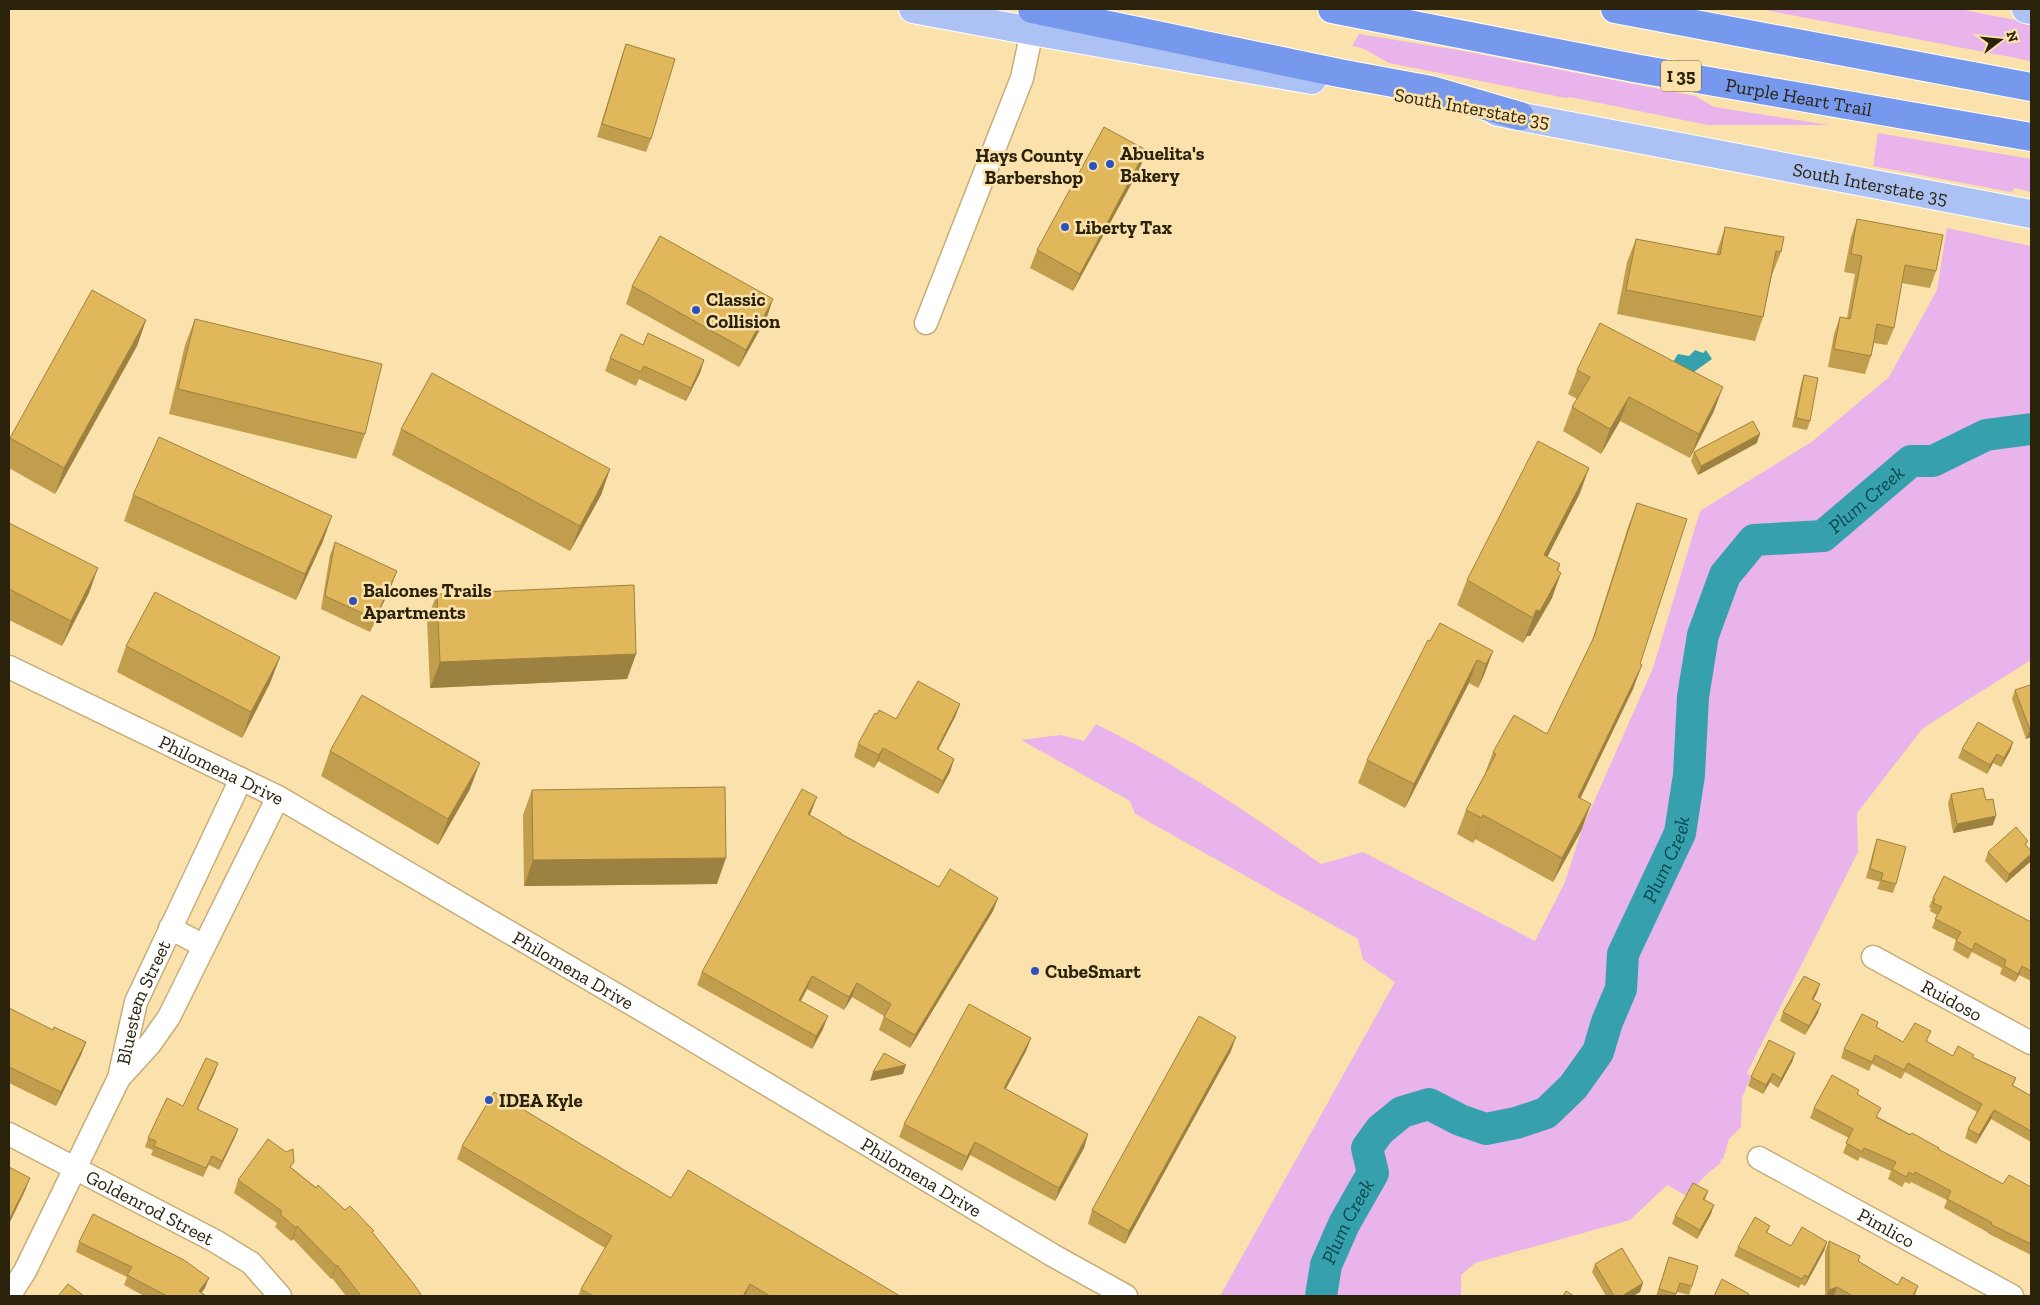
<svg xmlns="http://www.w3.org/2000/svg" width="2040" height="1305" font-family="'Zilla Slab',serif">
	<rect width="100%" height="100%" fill="#fbe2ac"/>
	<g fill="#e9b3eb">
		<polygon points="1760,9 1959,9 2031,23 2031,61"/>
		<polygon points="1359,34 1463,51 1695,96 1714,107 1829,125 1708,125 1570,97 1566,98 1389,63 1362,48 1352,46"/>
		<polygon points="1878,133 2031,159 2031,192 2015,188 2011,192 1873,166"/>
		<path d="M1947,228l84,18v414l-108,68 -66,85 1,39 -111,221 4,3 -9,22 -1,29 -12,12 -6,20 -3,1 1,3 -13,10 -21,23 -20,-11 -37,35 -155,43 -14,12v21h-241l175,-314 -32,-22 -5,-21 -223,-125 -5,-13 -109,-61 39,-5 24,6 12,-17c79,39 153,89 225,140l42,-12 172,89 30,-59 17,-53 71,-161 47,-157 113,-70 76,-64 48,-87z"/>
	</g>
	<polygon fill="#36a1ad" points="1695,350 1703,353 1706,350 1712,359 1691,374 1673,362 1678,354 1689,356"/>
	<g fill="none" stroke-linecap="round" stroke-linejoin="round">
		<path stroke="#36a1ad" stroke-width="32" id="s1" d="M1321,1296l5,-31 18,-41 29,-51 -6,-25 13,-18 22,-18 27,-8 31,16 26,9 30,-6 30,-10 27,-26 25,-35 9,-30 14,-33 2,-35 57,-121 9,-58 4,-78 10,-62 22,-60 29,-35 69,-4 88,-75h22l53,-26 45,-6"/>
		<defs>
			<g id="minor">
				<polyline points="926,323 1022,78 1032,31"/>
				<path id="s2" d="M9,667l269,130 383,224 393,235 72,40"/>
				<polyline points="170,928 204,946"/>
				<path id="s3" d="M1873,957l158,86"/>
				<polyline points="119,1078 150,1044 169,1017 278,797"/>
				<path id="s4" d="M9,1134l206,107 36,22 29,33"/>
				<path id="s5" d="M1759,1158l253,138"/>
				<path id="s6" d="M9,1296l16,-25 94,-193 17,-76 105,-223"/>
			</g>
			<g id="major">
				<polyline points="913,9 1032,31 1312,80"/>
				<polyline points="2026,9 2031,10"/>
				<path id="s7" d="M1497,112l534,102"/>
			</g>
			<g id="highway">
				<polyline points="1032,9 1339,73 1431,90 1520,116"/>
				<path id="s8" d="M1332,9l302,59 397,69"/>
				<polyline points="1615,9 2031,87"/>
			</g>
		</defs>
		<use href="#minor" stroke="#c6ad79" stroke-width="25"/>
		<use href="#major" stroke="#fff" stroke-width="30"/>
		<use href="#highway" stroke="#fff" stroke-width="30"/>
		<use href="#minor" stroke="#fff" stroke-width="22"/>
		<use href="#major" stroke="#adc2f4" stroke-width="28"/>
		<use href="#highway" stroke="#7699ed" stroke-width="28"/>
	</g>
	<g fill="#c19e4e">
		<polygon points="626,44 651,139 646,152 597,137 621,58"/>
		<polygon points="1146,150 1140,168 1073,291 1030,268 1037,250"/>
		<polygon points="1857,219 1936,271 1930,288 1901,283 1894,328 1887,345 1874,343 1871,356 1865,374 1828,367 1834,334 1840,317 1847,318 1855,274 1844,272 1851,237"/>
		<polygon points="1725,227 1781,252 1772,275 1763,317 1755,341 1617,314 1627,262 1636,239 1716,255"/>
		<polygon points="632,286 767,317 739,367 626,304"/>
		<polygon points="195,319 365,434 356,459 169,414 185,345"/>
		<polygon points="146,320 137,346 55,494 9,468 9,441 10,438"/>
		<polygon points="643,345 704,360 700,373 686,401 639,379 636,386 605,371 610,358"/>
		<polygon points="1577,370 1714,411 1690,458 1620,421 1601,454 1563,431 1572,407 1577,399 1568,394"/>
		<polygon points="1804,375 1810,421 1807,430 1792,427 1801,384"/>
		<polygon points="401,429 610,469 601,495 570,551 392,455"/>
		<polygon points="1757,443 1698,475 1691,461 1694,452"/>
		<polygon points="1580,493 1547,557 1560,564 1558,571 1552,598 1530,636 1527,636 1523,643 1457,605 1467,580"/>
		<polygon points="133,495 323,541 296,600 124,521"/>
		<polygon points="1637,503 1640,664 1633,689 1580,799 1582,829 1553,882 1475,839 1473,843 1457,834 1466,810 1484,776 1493,752 1547,734 1591,644 1628,527"/>
		<polygon points="9,523 89,593 62,646 9,620"/>
		<polygon points="335,542 392,584 370,632 321,609 330,555"/>
		<polygon points="437,594 636,654 627,679 430,688 427,619"/>
		<polygon points="1430,641 1493,651 1484,675 1478,688 1469,683 1405,808 1358,783 1367,760"/>
		<polygon points="126,646 280,657 270,683 242,738 117,672"/>
		<polygon points="2031,689 2031,737 2026,739 2012,699 2015,690"/>
		<polygon points="960,704 955,717 938,750 954,759 950,772 938,794 878,761 874,768 854,757 858,744 877,714 896,719"/>
		<polygon points="2013,742 2010,751 2001,767 1993,763 1987,774 1958,758 1962,749"/>
		<polygon points="330,751 470,789 438,845 321,776"/>
		<polygon points="532,790 717,884 524,886 523,815"/>
		<polygon points="1951,794 1986,800 1993,825 1953,833 1948,803"/>
		<polygon points="812,810 810,815 841,834 939,887 998,898 993,911 910,1048 879,1030 884,1016 852,997 844,1010 807,989 801,1001 823,1029 812,1049 697,985 702,972"/>
		<polygon points="1877,839 1896,884 1893,893 1877,889 1880,882 1866,878 1874,848"/>
		<polygon points="2028,841 2026,845 2030,862 2006,883 1985,861 1988,852"/>
		<polygon points="1933,898 2031,922 2031,981 2019,975 2015,982 2000,974 2002,968 1972,952 1968,959 1953,950 1956,940 1932,928 1937,915 1930,911 1931,908 1929,907"/>
		<polygon points="1820,984 1813,999 1818,1013 1805,1035 1780,1021 1783,1012"/>
		<polygon points="9,1009 53,1030 86,1042 81,1055 56,1106 9,1083"/>
		<polygon points="1878,1022 1877,1027 1903,1042 1928,1040 1927,1042 1953,1056 1973,1057 2016,1078 2013,1086 2031,1096 2031,1142 1991,1119 1976,1144 1965,1138 1968,1129 1977,1112 1905,1072 1901,1079 1872,1064 1869,1071 1841,1058 1844,1049"/>
		<polygon points="1031,1038 1026,1051 1006,1089 1088,1134 1084,1148 1055,1201 970,1155 962,1171 899,1137 904,1124"/>
		<polygon points="1231,1051 1125,1244 1088,1224 1092,1210"/>
		<polygon points="1795,1053 1792,1062 1778,1088 1770,1082 1763,1094 1748,1086 1751,1077"/>
		<polygon points="215,1072 197,1109 238,1129 235,1137 219,1170 209,1165 203,1177 151,1155 153,1150 145,1147 148,1138 183,1106"/>
		<polygon points="1859,1090 1857,1094 1878,1117 2003,1184 2031,1187 2031,1255 1989,1234 1987,1232 1944,1208 1947,1200 1911,1182 1910,1184 1905,1182 1902,1187 1888,1179 1891,1171 1860,1157 1858,1161 1843,1153 1849,1138 1810,1118 1814,1108"/>
		<polygon points="462,1146 671,1198 900,1296 578,1296 581,1289 605,1248 457,1159"/>
		<polygon points="292,1168 373,1233 422,1296 346,1296 332,1278 331,1279 293,1239 291,1241 275,1227 277,1223 234,1193 238,1180"/>
		<polygon points="1708,1191 1705,1200 1711,1214 1697,1239 1672,1224 1675,1216"/>
		<polygon points="1770,1226 1767,1233 1791,1246 1827,1242 1824,1251 1805,1286 1801,1284 1799,1288 1734,1256 1738,1247"/>
		<polygon points="1829,1241 1860,1256 1858,1261 1898,1285 1918,1286 1915,1296 1825,1296 1825,1252"/>
		<polygon points="79,1242 205,1288 201,1293 206,1296 144,1296 124,1285 127,1277 76,1252"/>
		<polygon points="1669,1257 1692,1286 1689,1295 1677,1292 1675,1296 1656,1296"/>
		<polygon points="1595,1264 1640,1292 1633,1296 1606,1296 1592,1272"/>
	</g>
	<g fill="#9d8140">
		<polygon points="1146,150 1140,168 1073,291 1080,274"/>
		<polygon points="773,299 767,317 739,367 746,350"/>
		<polygon points="146,320 137,346 55,494 64,468"/>
		<polygon points="704,360 700,373 686,401 691,388"/>
		<polygon points="1723,387 1714,411 1690,458 1699,434"/>
		<polygon points="1629,397 1620,421 1601,454 1610,429"/>
		<polygon points="1760,434 1757,443 1698,475 1701,466"/>
		<polygon points="1589,468 1580,493 1535,581 1544,555"/>
		<polygon points="610,469 601,495 570,551 580,526"/>
		<polygon points="332,516 323,541 296,600 305,574"/>
		<polygon points="1560,564 1551,590 1561,573 1552,598 1530,636 1527,636 1523,643 1533,618"/>
		<polygon points="98,568 89,593 62,646 71,621"/>
		<polygon points="397,571 392,584 370,632 375,619"/>
		<polygon points="1493,651 1484,675 1478,688 1486,664"/>
		<polygon points="636,654 627,679 430,688 440,662"/>
		<polygon points="280,657 270,683 242,738 251,712"/>
		<polygon points="1477,660 1469,683 1405,808 1414,784"/>
		<polygon points="1642,665 1633,689 1569,822 1578,797"/>
		<polygon points="960,704 955,717 932,762 937,749"/>
		<polygon points="2031,729 2031,737 2026,739 2030,730"/>
		<polygon points="2013,742 2010,751 2001,767 2004,758"/>
		<polygon points="883,748 878,761 874,768 879,755"/>
		<polygon points="1997,754 1993,763 1987,774 1990,765"/>
		<polygon points="954,759 950,772 938,794 943,781"/>
		<polygon points="480,763 470,789 438,845 448,819"/>
		<polygon points="817,797 812,810 803,828 808,814"/>
		<polygon points="1591,804 1582,829 1553,882 1562,858"/>
		<polygon points="1483,815 1475,839 1473,843 1482,818"/>
		<polygon points="1996,816 1993,825 1953,833 1957,824"/>
		<polygon points="2031,854 2031,858 2030,862 2006,883 2009,874"/>
		<polygon points="726,858 717,884 524,886 533,860"/>
		<polygon points="998,898 993,911 910,1048 915,1035"/>
		<polygon points="2022,966 2019,975 2015,982 2018,974"/>
		<polygon points="812,976 807,989 794,1013 799,1000"/>
		<polygon points="857,983 852,997 844,1010 849,997"/>
		<polygon points="1820,984 1817,993 1809,1008 1812,999"/>
		<polygon points="1821,1004 1818,1013 1805,1035 1809,1026"/>
		<polygon points="828,1016 823,1029 812,1049 816,1036"/>
		<polygon points="1236,1037 1231,1051 1125,1244 1129,1231"/>
		<polygon points="1031,1038 1026,1051 999,1101 1004,1088"/>
		<polygon points="86,1042 81,1055 56,1106 61,1092"/>
		<polygon points="1795,1053 1792,1062 1778,1088 1781,1079"/>
		<polygon points="218,1063 215,1072 194,1118 197,1109"/>
		<polygon points="906,1065 903,1074 870,1081 873,1072"/>
		<polygon points="1773,1073 1770,1082 1763,1094 1766,1085"/>
		<polygon points="1994,1110 1991,1119 1976,1144 1979,1135"/>
		<polygon points="238,1129 235,1137 219,1170 222,1161"/>
		<polygon points="1088,1134 1084,1148 1055,1201 1059,1188"/>
		<polygon points="975,1142 970,1155 962,1171 967,1157"/>
		<polygon points="30,1178 25,1191 9,1224 9,1220"/>
		<polygon points="1714,1205 1711,1214 1697,1239 1700,1230"/>
		<polygon points="297,1226 293,1239 291,1241 296,1228"/>
		<polygon points="1827,1242 1824,1251 1805,1286 1808,1277"/>
		<polygon points="337,1265 332,1278 331,1279 336,1266"/>
		<polygon points="209,1278 205,1288 199,1296 199,1291"/>
		<polygon points="1643,1283 1640,1292 1633,1296 1622,1296"/>
		<polygon points="750,1284 745,1296 743,1296"/>
		<polygon points="1837,1287 1834,1296 1826,1296 1829,1290"/>
	</g>
	<g fill="#e0b85b" stroke="#9d8140">
		<polygon points="626,44 675,59 651,139 602,124"/>
		<polygon points="1104,127 1146,150 1080,274 1037,250"/>
		<polygon points="1857,219 1943,235 1936,271 1905,265 1894,328 1877,324 1871,356 1834,349 1840,317 1850,319 1862,256 1851,254"/>
		<polygon points="1725,227 1784,237 1781,252 1776,251 1763,317 1626,290 1636,239 1720,255"/>
		<polygon points="660,236 773,299 746,350 632,286"/>
		<polygon points="92,290 146,320 64,468 10,438"/>
		<polygon points="195,319 382,364 365,434 178,389"/>
		<polygon points="1600,323 1723,387 1699,434 1629,397 1610,429 1572,407 1590,377 1577,370"/>
		<polygon points="648,333 704,360 691,388 644,366 641,372 610,358 621,334 643,345"/>
		<polygon points="432,373 610,469 580,526 401,429"/>
		<polygon points="1804,375 1818,378 1810,421 1796,418"/>
		<polygon points="1753,421 1760,434 1701,466 1694,452"/>
		<polygon points="159,437 332,516 305,574 133,495"/>
		<polygon points="1538,441 1589,468 1544,555 1560,564 1557,570 1561,573 1540,611 1536,610 1533,618 1467,580"/>
		<polygon points="1637,503 1687,519 1640,664 1642,665 1578,797 1591,804 1562,858 1483,815 1482,818 1466,810 1496,754 1493,752 1514,715 1547,734 1594,637"/>
		<polygon points="9,523 98,568 71,621 9,589"/>
		<polygon points="335,542 397,571 375,619 325,596"/>
		<polygon points="634,585 636,654 440,662 437,594"/>
		<polygon points="155,592 280,657 251,712 126,646"/>
		<polygon points="1440,623 1493,651 1486,664 1477,660 1414,784 1367,760 1428,640 1430,641"/>
		<polygon points="918,681 960,704 937,749 954,759 943,781 883,748 879,755 858,744 875,713 877,714 879,710 896,719"/>
		<polygon points="2030,685 2031,689 2031,729 2030,730 2015,690"/>
		<polygon points="362,695 480,763 448,819 330,751"/>
		<polygon points="1978,722 2013,742 2004,758 1997,754 1990,765 1962,749"/>
		<polygon points="725,787 726,858 533,860 532,790"/>
		<polygon points="1983,788 1986,800 1993,799 1996,816 1957,824 1951,794"/>
		<polygon points="802,789 817,797 808,814 841,833 841,834 939,887 950,869 998,898 915,1035 884,1017 891,1004 857,983 849,997 812,976 799,1000 828,1016 816,1036 702,972"/>
		<polygon points="2016,827 2028,841 2025,844 2031,851 2031,854 2009,874 1988,852"/>
		<polygon points="1877,839 1906,847 1896,884 1881,880 1883,873 1870,869"/>
		<polygon points="1944,876 2031,922 2031,971 2022,966 2018,974 2004,966 2006,960 1975,943 1972,950 1956,941 1961,932 1935,919 1942,907 1933,903 1935,899 1933,898"/>
		<polygon points="1804,976 1820,984 1812,999 1821,1004 1809,1026 1783,1012"/>
		<polygon points="969,1004 1031,1038 1004,1088 1088,1134 1059,1188 975,1142 967,1157 904,1124"/>
		<polygon points="9,1008 53,1030 54,1027 86,1042 61,1092 9,1067"/>
		<polygon points="1862,1014 1878,1022 1876,1027 1903,1042 1915,1023 1931,1031 1926,1041 1953,1056 1958,1046 1974,1055 1972,1057 2016,1078 2012,1085 2031,1096 2031,1131 1994,1110 1979,1135 1968,1129 1982,1104 1908,1063 1904,1070 1875,1055 1872,1062 1844,1049"/>
		<polygon points="1199,1016 1236,1037 1129,1231 1092,1210"/>
		<polygon points="1769,1040 1795,1053 1781,1079 1773,1073 1766,1085 1751,1077"/>
		<polygon points="884,1053 906,1065 873,1072"/>
		<polygon points="206,1058 218,1063 197,1109 238,1129 222,1161 212,1156 206,1168 154,1146 156,1141 148,1138 167,1098 183,1106"/>
		<polygon points="1832,1075 1859,1090 1857,1094 1881,1108 1876,1117 1910,1135 1912,1133 1939,1148 1938,1149 2003,1184 2009,1175 2031,1187 2031,1244 1992,1225 1991,1222 1947,1199 1951,1191 1915,1172 1914,1175 1909,1172 1906,1177 1892,1169 1896,1162 1864,1148 1862,1152 1846,1143 1853,1129 1814,1108"/>
		<polygon points="494,1092 671,1198 688,1170 900,1296 770,1296 750,1284 743,1296 593,1296 581,1289 612,1236 462,1146"/>
		<polygon points="268,1139 286,1152 293,1149 294,1162 290,1167 316,1188 318,1185 345,1210 350,1206 374,1231 372,1232 413,1283 422,1296 361,1296 337,1265 336,1266 297,1226 296,1228 280,1214 282,1211 238,1180"/>
		<polygon points="9,1167 30,1178 9,1220"/>
		<polygon points="1693,1183 1708,1191 1703,1199 1714,1205 1700,1230 1675,1216"/>
		<polygon points="93,1214 184,1260 209,1278 199,1291 206,1296 167,1296 127,1275 132,1267 79,1242"/>
		<polygon points="1755,1217 1770,1226 1766,1232 1791,1246 1802,1227 1827,1242 1808,1277 1805,1275 1802,1279 1738,1247"/>
		<polygon points="1829,1241 1860,1256 1858,1261 1898,1285 1902,1277 1918,1286 1913,1295 1915,1296 1853,1296 1837,1287 1829,1290"/>
		<polygon points="1622,1248 1643,1283 1622,1296 1614,1296 1595,1264"/>
		<polygon points="1669,1257 1698,1266 1692,1286 1680,1283 1676,1294 1659,1289"/>
		<polygon points="1722,1279 1749,1294 1748,1296 1714,1296"/>
		<polygon points="68,1284 84,1296 58,1296"/>
		<polygon points="1566,1291 1574,1296 1563,1296"/>
	</g>
	<g fill="#2b51c0" stroke="#fbe2ac" stroke-width="2">
		<circle cx="1110" cy="164" r="5"/>
		<circle cx="1093" cy="166" r="5"/>
		<circle cx="1065" cy="227" r="5"/>
		<circle cx="696" cy="310" r="5"/>
		<circle cx="353" cy="601" r="5"/>
		<circle cx="1035" cy="971" r="5"/>
		<circle cx="489" cy="1100" r="5"/>
	</g>
	<g text-anchor="middle" dominant-baseline="central" stroke-width="5" stroke-linejoin="round" paint-order="stroke">
		<rect fill="#fbe2ac" stroke="#695c3c" stroke-width="1" x="1661" y="60.5" width="40" height="31" rx="4"/>
		<g font-size="18" font-weight="bold" fill="#2b220c">
			<text x="1681" y="76">I 35</text>
		</g>
		<g font-size="19" fill="#2b220c" stroke="#fbe2ac">
			<text stroke="none"><textPath href="#s8" startOffset="475">Purple Heart Trail</textPath></text>
			<text transform="translate(1472 108) rotate(10)">South Interstate 35</text>
			<text stroke="none"><textPath href="#s7" startOffset="380">South Interstate 35</textPath></text>
			<text stroke="none"><textPath href="#s2" startOffset="236">Philomena Drive</textPath></text>
			<text stroke="none"><textPath href="#s2" startOffset="641">Philomena Drive</textPath></text>
			<text stroke="none"><textPath href="#s3" startOffset="90">Ruidoso</textPath></text>
			<text stroke="none"><textPath href="#s6" startOffset="324">Bluestem Street</textPath></text>
			<text stroke="none"><textPath href="#s2" startOffset="1046">Philomena Drive</textPath></text>
			<text stroke="none"><textPath href="#s4" startOffset="159">Goldenrod Street</textPath></text>
			<text stroke="none"><textPath href="#s5" startOffset="145">Pimlico</textPath></text>
		</g>
		<g font-size="19" font-weight="bold" fill="#2b220c" stroke="#fbe2ac" text-anchor="start">
			<text x="1120" y="153">Abuelita's<tspan x="1120" dy="22">Bakery</tspan></text>
			<text x="1083" y="155" text-anchor="end">Hays County<tspan x="1083" dy="22">Barbershop</tspan></text>
			<text x="1075" y="227">Liberty Tax</text>
			<text x="706" y="299">Classic<tspan x="706" dy="22">Collision</tspan></text>
			<text x="363" y="590">Balcones Trails<tspan x="363" dy="22">Apartments</tspan></text>
			<text x="1045" y="971">CubeSmart</text>
			<text x="499" y="1100">IDEA Kyle</text>
		</g>
		<g font-size="20" font-style="italic" fill="#06474e" stroke="#fbe2ac">
			<text stroke="none"><textPath href="#s1" startOffset="1115">Plum Creek</textPath></text>
			<text stroke="none"><textPath href="#s1" startOffset="651">Plum Creek</textPath></text>
			<text stroke="none"><textPath href="#s1" startOffset="80">Plum Creek</textPath></text>
		</g>
	</g>
	<rect width="2040" height="1305" fill="none" stroke="#2b220c" stroke-width="20"/>
	<g transform="translate(2000 40) rotate(74)" stroke="#fbe2ac" stroke-width="4" paint-order="stroke">
	<path d="M0-4L9 19L0 12L-9 19Z" fill="#2b220c"/>
	<text y="-8" font-size="14" font-weight="bold" text-anchor="middle" fill="#2b220c">N</text>
	</g>
</svg>
